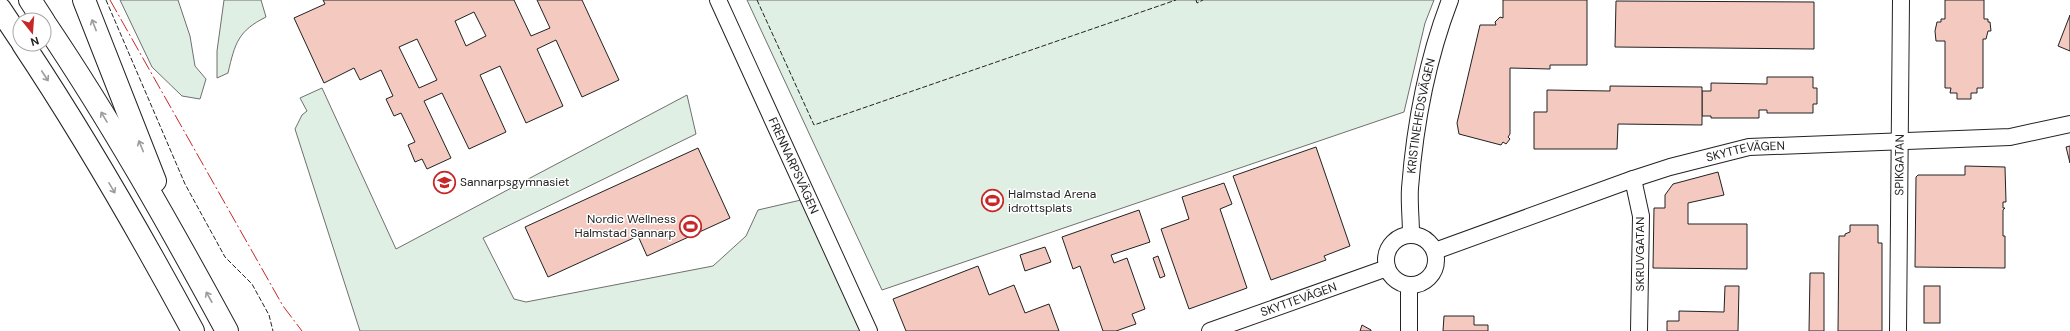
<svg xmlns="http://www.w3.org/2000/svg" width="2070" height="331" font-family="'DM Sans',sans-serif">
	<rect width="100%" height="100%" fill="#fff"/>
	<g fill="#e0efe3" stroke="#6f6f6f">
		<polygon points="120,0 178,0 190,36 195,66 206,79 200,99 182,96 152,67"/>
		<path d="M224,0h37l5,17c-28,14 -31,26 -38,56l-11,5v-27z"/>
		<polygon points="747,0 1434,0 1425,23 1404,112 882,290"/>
		<polygon points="322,88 396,249 687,95 696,134 483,238 514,299 526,302 713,266 746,236 758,210 801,200 861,331 360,331 295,129 302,115 307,111 300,98"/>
	</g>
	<g fill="#f3c9c0" stroke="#222" fill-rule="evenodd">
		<path d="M323,0h191l17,36 19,-8 -13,-28h45l37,80 -37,17 -26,-57 -19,9 26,57 -37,17 -26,-57 -20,9 26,57 -37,17 -27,-56 -18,8 27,57 -24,11 -5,-10 -7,3 -7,-17 7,-3 -14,-29 -7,3 -8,-17 7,-3 -12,-26 -21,10 -6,-12 -30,15 -30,-65 31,-14zM474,12l12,24 -20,10 -11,-25zM417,39l20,41 -18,8 -20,-41z"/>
		<polygon points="1503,0 1587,0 1587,65 1550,65 1550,69 1510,68 1510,134 1508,137 1510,139 1506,144 1503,142 1501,145 1459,134 1457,123 1480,25 1496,25 1495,22 1500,17 1503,18"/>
		<polygon points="1945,0 1984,0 1984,19 1988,19 1988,22 1990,22 1991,31 1988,31 1986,39 1983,39 1983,88 1977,88 1977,93 1971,93 1971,99 1957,99 1957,93 1950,93 1951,88 1945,88 1945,41 1936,41 1935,31 1937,22 1941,22 1941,19 1945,19"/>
		<polygon points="1616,1 1814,2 1814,49 1615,47"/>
		<polygon points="2070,15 2070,51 2058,46"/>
		<polygon points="1767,77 1813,77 1813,88 1817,88 1817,104 1813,104 1813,113 1767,113 1767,110 1759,110 1759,118 1711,118 1711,116 1702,116 1702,91 1711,91 1711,83 1767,84"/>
		<polygon points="1610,86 1702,87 1702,125 1618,124 1617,149 1534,149 1534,112 1547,112 1547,90 1610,91"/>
		<polygon points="2070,146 2070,163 2066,147"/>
		<polygon points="1316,147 1350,246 1324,256 1326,260 1271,280 1233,176"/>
		<polygon points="698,148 730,218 647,256 638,236 548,277 525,227"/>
		<polygon points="1965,166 2005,167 2006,202 2003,202 2003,208 2005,208 2003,210 2003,236 2005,236 2005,268 1915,267 1916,177 1918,175 1965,175"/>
		<polygon points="1718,172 1724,195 1688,203 1688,224 1747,224 1747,269 1653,268 1654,208 1665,208 1665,195 1673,184"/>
		<polygon points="1224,183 1232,204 1220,209 1247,288 1189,309 1161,229 1189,219 1182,197"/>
		<polygon points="1139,210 1150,242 1111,255 1114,263 1127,258 1145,309 1132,314 1136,324 1116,331 1103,331 1080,266 1073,269 1062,237"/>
		<polygon points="1850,225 1878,225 1878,243 1882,243 1882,331 1838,331 1839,236 1845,236 1845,234 1850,232"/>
		<polygon points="1045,247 1051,262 1025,271 1020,255"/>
		<polygon points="1158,256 1165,276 1160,278 1153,258"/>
		<polygon points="978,266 989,295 1014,285 1025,313 1049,304 1059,331 906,331 893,299"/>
		<polygon points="1810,273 1824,273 1824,331 1809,331"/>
		<polygon points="1725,286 1739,286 1738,331 1667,331 1667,321 1679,321 1679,311 1724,312"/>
		<rect x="1924" y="286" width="16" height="37"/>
		<polygon points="1444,316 1474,316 1474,325 1488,325 1488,331 1443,331"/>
		<polygon points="1362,325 1371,330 1371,331 1360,331"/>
	</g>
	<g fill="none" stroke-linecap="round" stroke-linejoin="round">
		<defs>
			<g id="minor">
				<path id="s1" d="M718,0l151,331"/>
				<polyline points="1633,179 1641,216 1639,331"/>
				<path id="s2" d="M1411,234c0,-15 -2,-31 -1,-46 5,-64 17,-128 40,-188"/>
				<circle cx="1411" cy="260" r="25"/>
				<path id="s3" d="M1435,251l198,-72 37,-12 79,-20 261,-10 60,-13"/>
				<path id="s4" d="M1210,331l177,-63"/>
				<polyline points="1409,331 1409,285"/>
				<path id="s5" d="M1898,331l3,-331"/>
			</g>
			<g id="highway">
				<polyline points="30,0 43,20"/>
				<polyline points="84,0 155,181"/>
				<polyline points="0,9 20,39"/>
				<path d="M44,22c67,99 126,204 183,309"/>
				<path d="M23,44c62,93 117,189 170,287"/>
			</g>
		</defs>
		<use href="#minor" stroke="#222" stroke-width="18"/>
		<use href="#highway" stroke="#222" stroke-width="24"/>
		<use href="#minor" stroke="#fff" stroke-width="16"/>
		<use href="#highway" stroke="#fff" stroke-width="22"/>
		<g stroke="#222" stroke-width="1" stroke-dasharray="5 2" stroke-linecap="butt">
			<polyline points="106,0 185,184 225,257 252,284 269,315 273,331"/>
			<polyline points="757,0 814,125 1176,0"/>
			<polyline points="1196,0 1197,3 1203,0"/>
		</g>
		<polyline stroke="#c62828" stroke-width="1" stroke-dasharray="14 3 2 3" stroke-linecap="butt" points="110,0 283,306 302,331"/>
	</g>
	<defs><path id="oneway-shaft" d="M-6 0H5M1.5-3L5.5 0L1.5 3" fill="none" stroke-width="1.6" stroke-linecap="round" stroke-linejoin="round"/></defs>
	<g stroke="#9c9c9c">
		<use href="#oneway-shaft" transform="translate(94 25) rotate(-111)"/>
		<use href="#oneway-shaft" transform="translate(45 76) rotate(57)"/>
		<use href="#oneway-shaft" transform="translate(104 117) rotate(-121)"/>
		<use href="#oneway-shaft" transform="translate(141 146) rotate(-112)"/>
		<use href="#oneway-shaft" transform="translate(112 188) rotate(60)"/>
		<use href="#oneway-shaft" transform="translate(209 297) rotate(-119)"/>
	</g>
	<defs>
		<symbol id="school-ring" viewBox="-11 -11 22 22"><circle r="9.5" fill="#fff" stroke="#c62828" stroke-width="1.5"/><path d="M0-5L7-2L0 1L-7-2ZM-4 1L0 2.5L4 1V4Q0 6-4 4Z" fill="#c62828"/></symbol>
		<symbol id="stadium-ring" viewBox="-11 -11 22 22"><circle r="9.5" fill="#fff" stroke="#c62828" stroke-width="1.5"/><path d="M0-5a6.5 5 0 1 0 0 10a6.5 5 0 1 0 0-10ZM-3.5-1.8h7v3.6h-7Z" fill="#c62828"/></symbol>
	</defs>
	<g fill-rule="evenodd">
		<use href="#school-ring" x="432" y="170" width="25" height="25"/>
		<use href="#stadium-ring" x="980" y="188" width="25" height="25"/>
		<use href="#stadium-ring" x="678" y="214" width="25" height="25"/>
	</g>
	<g text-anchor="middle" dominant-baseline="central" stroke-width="3" stroke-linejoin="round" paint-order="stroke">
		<g font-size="12" fill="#222" stroke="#fff">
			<text stroke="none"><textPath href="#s2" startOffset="119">KRISTINEHEDSVÄGEN</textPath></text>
			<text stroke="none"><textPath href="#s3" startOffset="327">SKYTTEVÄGEN</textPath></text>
			<text stroke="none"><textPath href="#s1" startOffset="182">FRENNARPSVÄGEN</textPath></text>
			<text stroke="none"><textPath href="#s5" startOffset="166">SPIKGATAN</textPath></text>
			<text transform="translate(1640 254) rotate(-90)">SKRUVGATAN</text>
			<text stroke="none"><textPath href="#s4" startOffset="94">SKYTTEVÄGEN</textPath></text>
		</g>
		<g font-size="12" fill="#222" stroke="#fff" text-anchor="start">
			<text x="460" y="182">Sannarpsgymnasiet</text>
			<text x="1008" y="194">Halmstad Arena<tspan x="1008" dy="14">idrottsplats</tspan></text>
			<text x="676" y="219" text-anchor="end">Nordic Wellness<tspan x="676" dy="14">Halmstad Sannarp</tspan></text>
		</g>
	</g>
	<g transform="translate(32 32) rotate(163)"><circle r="19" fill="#ffffff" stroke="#a7a7a7"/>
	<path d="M0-3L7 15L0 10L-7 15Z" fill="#c62828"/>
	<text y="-6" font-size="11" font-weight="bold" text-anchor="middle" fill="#222222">N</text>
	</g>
</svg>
